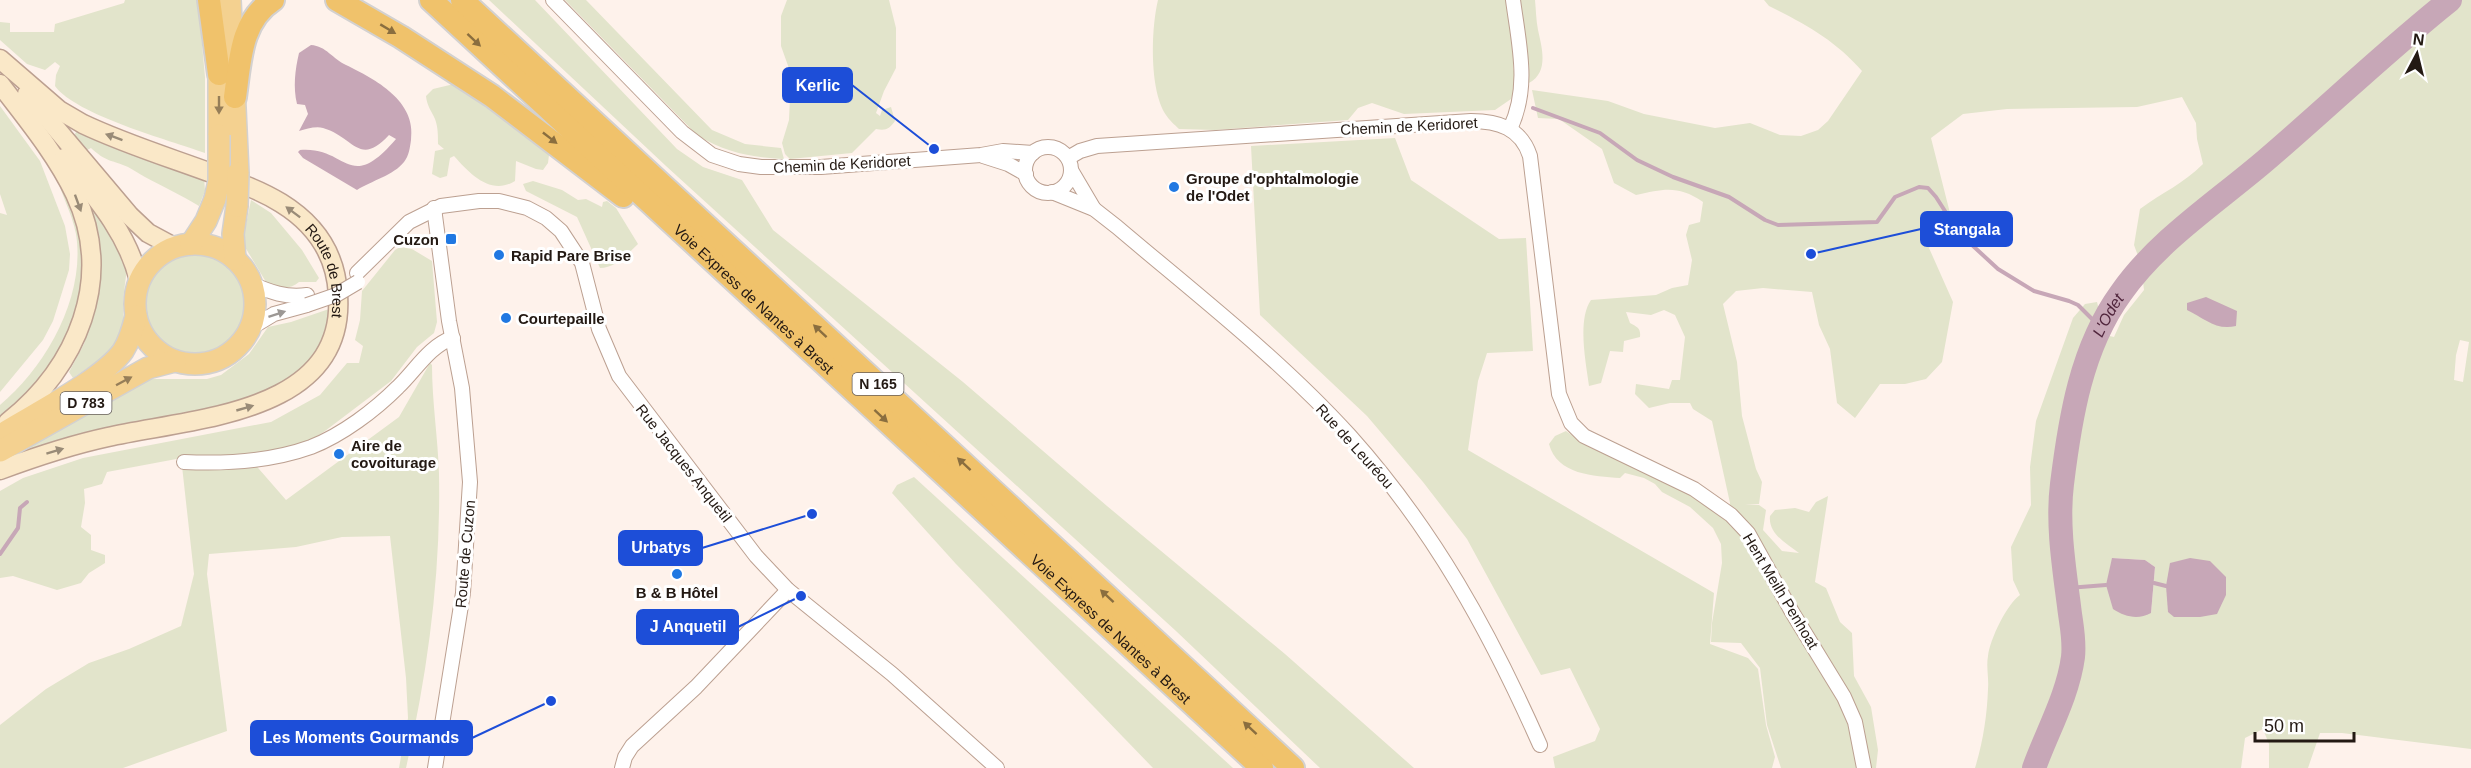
<svg xmlns="http://www.w3.org/2000/svg" width="2471" height="768" font-family="Helvetica,sans-serif">
	<rect width="100%" height="100%" fill="#fef2eb"/>
	<g fill="#e2e4cb" fill-rule="evenodd">
		<path d="M125,0h73l7,77v76c-36,-13 -129,-38 -150,-67l1,-11 4,-9 -5,-4 -10,8 -18,-6 -27,-24v-18l10,1v9h44l1,-8 69,-21z"/>
		<polygon points="489,0 535,0 677,149 703,167 742,180 773,230 963,382 1107,506 1285,654 1414,768 1320,768 1176,631 666,166"/>
		<path d="M565,0h21l126,130 33,14 36,4 3,11c-34,-2 -57,-6 -87,-24z"/>
		<path d="M787,0h102l7,28v40l-12,23 -8,22 4,3 2,-6 9,-3 4,14c-6,8 -9,10 -19,8l-24,24 -62,6 -5,-5 -3,-11 7,-23 2,-46 -10,-28v-30z"/>
		<path d="M1158,0h377c1,10 1,20 3,30 4,18 11,42 -9,53l-5,-26 -11,-4v15l4,12 -6,19 -16,11 -91,4 -32,-11 -14,5 -10,12 -133,10 -36,-1c-4,-4 -10,-9 -13,-14 -17,-25 -15,-86 -8,-115z"/>
		<path d="M1764,0h707v749l-129,-16h-22l-12,35h-39v-24l-6,-15 -18,9 -4,30h-266c8,-26 12,-52 13,-79 1,-11 -2,-22 0,-33 2,-17 19,-52 32,-61l-7,-15 -2,-33 20,-42 -1,-38 6,-46 37,-103 12,-14 12,-2 8,33 9,2 10,-22 20,-25 -3,-26 -7,-19 6,-36c23,-17 43,-25 63,-45l-6,-25 -1,-16 -14,-26 -45,10 -130,2 -44,5 -32,24 21,83 -23,27 24,54 -11,60 -16,17 -21,5h-25l-25,34 -18,-15 -7,-54 -11,-24 -7,-33 -49,-4 -27,3 -13,13 14,58 5,54 14,53 6,13 -3,22h-14l14,1 7,5 -3,20 19,21 17,2c-12,-9 -31,-19 -29,-37l5,-6 20,-2 14,4 7,-10 12,-6 -13,86 11,6 14,34 12,11 2,43 17,31 7,43 -2,18h-95l-14,-43 -7,-57 -19,-25 -30,-1 1,-19 10,-60 -1,-19 -8,-16 -23,-21 -28,-15 -7,-8 -11,-6 -19,-5 -5,5c-26,-2 -63,-3 -71,-34l6,-8 11,-5 21,15 61,25 80,44 2,-12 -18,-82 -19,-12 -3,-6h-20l-21,5 -14,-14 1,-10 33,5 3,-9h8l5,-43 -10,-22 -11,-5 -13,5 -25,-3 4,11c7,4 11,5 10,14l-16,4 -1,11 -13,-1 -9,32 -12,3c-3,-23 -12,-66 2,-86l65,-5 16,-7 16,-3 4,-25 -6,-25 3,-10 11,-3 3,-20c-25,-17 -39,-13 -67,-7l-22,-12 -12,-34 -43,-30 -21,-1 -6,-28 76,11 36,13 71,14 35,-5 30,12 21,1 17,-6 10,-9 34,-50c-27,-31 -57,-47 -93,-65zM2460,340l9,2 -6,40 -9,-2 2,-25zM2112,558l33,2 10,7 -4,46z"/>
		<path d="M454,84l86,59 9,12 -1,8 -5,7 -7,-1 -20,-8 -1,20c-24,15 -45,-7 -61,-25l-4,2 -3,18 -7,2 -8,-4 3,-23 9,-2 -6,-5c0,-9 0,-17 -3,-25 -4,-9 -8,-13 -9,-23l7,-7z"/>
		<polygon points="0,106 40,161 65,226 70,254 69,270 53,321 43,340 0,392 0,213 7,215 0,194"/>
		<path d="M79,128l125,48 1,15 -6,15c-18,-11 -35,-19 -54,-29 -6,-3 -11,-7 -17,-10 -16,-7 -22,-5 -37,-19l-6,3 -13,-13z"/>
		<polygon points="1395,138 1411,180 1499,239 1526,238 1533,351 1487,353 1478,381 1468,450 1714,593 1710,644 1748,658 1758,669 1766,725 1775,757 1772,768 1555,768 1553,757 1595,741 1600,729 1570,668 1541,675 1467,539 1423,482 1367,416 1260,315 1251,146"/>
		<path d="M55,168l28,69 1,58 -23,66 -61,59v-15c46,-38 86,-109 76,-171 -4,-22 -18,-45 -21,-66z"/>
		<path d="M533,181l29,9 16,10 8,-1 16,8 1,-5 4,-1 9,7 22,36c-11,10 -22,24 -38,24l-23,-51 -51,-26 -3,-7z"/>
		<polygon points="86,200 108,232 127,268 123,300 124,329 119,340 106,355 73,378 69,372 84,344 90,323"/>
		<path d="M251,200l20,13 31,37 17,28 -3,4h-17c-10,9 -21,6 -33,0l-21,-35 -2,-8z"/>
		<polygon points="400,247 412,249 432,261 437,322 434,333 417,347 391,381 325,431 307,443 287,448 215,458 187,457 107,472 102,484 84,489 85,503 81,527 91,535 91,550 105,555 105,563 89,573 81,583 57,590 13,576 0,578 0,491 23,478 83,458 271,422 320,395 347,363 359,363 363,346 355,340 360,320 362,291 395,250"/>
		<circle cx="195" cy="304" r="50"/>
		<polygon points="332,308 321,346 300,374 263,396 16,459 12,449 95,410 150,379 207,379 221,375 249,354 268,327 291,322"/>
		<path d="M430,363l2,2c0,37 6,73 7,109 2,99 -11,197 -33,294h-7l9,-50 -2,-40 -16,-142 -48,1 -46,10 -87,7 -2,20 20,157 -104,37h-123v-43l46,-36 43,-26 40,-14 52,-23 13,-52 -12,-108 70,-5 34,39 113,-83z"/>
		<polygon points="914,477 1233,768 1153,768 956,564 892,493 897,485"/>
	</g>
	<g fill="#c7a7b7">
		<path d="M311,45c15,1 22,14 35,20 29,14 71,36 65,75 -1,7 -2,16 -7,22 -10,13 -33,19 -47,28l-54,-32 -5,-6 2,-2c48,-4 48,45 96,-11l-7,-4c-30,33 -36,1 -66,-7 -7,-2 -17,1 -24,3l9,-17 -3,-9 -8,-1c-4,-17 -2,-34 2,-51z"/>
		<path d="M2206,297l31,14 -1,15c-20,5 -32,-8 -49,-16v-7z"/>
		<path d="M2112,558l33,2 10,7 -4,46c-13,7 -26,4 -38,-4l-7,-24z"/>
		<polygon points="2190,558 2210,561 2226,577 2226,595 2217,614 2200,617 2174,617 2168,612 2166,586 2170,563"/>
	</g>
	<g fill="none" stroke-linecap="round" stroke-linejoin="round">
		<g stroke="#c7a7b7" stroke-width="4">
			<polyline points="1533,108 1600,133 1637,160 1673,177 1729,197 1765,220 1778,225 1877,222 1895,197 1919,187 1928,188 1936,197 1959,233 1998,269 2034,291 2069,301 2078,305 2101,328"/>
			<polyline points="0,554 18,528 20,508 27,502"/>
			<polyline points="2154,583 2166,586"/>
			<polyline points="2068,588 2106,585"/>
		</g>
		<path stroke="#c7a7b7" stroke-width="24" id="s1" d="M2034,768c13,-36 34,-73 39,-111 2,-18 -2,-33 -4,-51 -5,-39 -12,-82 -7,-122 8,-65 19,-136 59,-191 37,-53 96,-91 145,-133 62,-53 120,-109 184,-160"/>
		<defs>
			<g id="minor">
				<polyline points="553,0 682,132 712,155 739,164 761,167 821,167 981,155 1003,151 1033,153"/>
				<path d="M1510,129c20,-42 9,-84 3,-129"/>
				<circle cx="1048" cy="170" r="23"/>
				<polyline points="983,156 1008,164 1026,174"/>
				<path d="M1068,158l12,-7 17,-5 374,-25c27,0 50,7 59,35l29,238 12,29 13,13 110,53 37,26 17,18 44,79 52,85 11,25 9,46"/>
				<polyline points="1071,170 1094,209"/>
				<path d="M1052,192l42,17 23,18c79,67 163,132 233,209 84,94 139,194 190,309"/>
				<polyline points="434,208 449,321 462,388 470,482 463,593 435,768"/>
				<polyline points="357,273 409,222 441,206 479,201 499,201 527,208 546,218 561,231 582,263 599,329 619,376 756,556 788,590 892,674 997,768"/>
				<path d="M252,284c18,8 34,14 55,11"/>
				<polyline points="249,329 274,314 307,305"/>
				<path d="M184,462c41,2 88,-1 127,-15 31,-12 64,-37 87,-60 17,-16 32,-42 55,-49"/>
				<polyline points="622,768 625,757 632,746 696,687 788,590"/>
			</g>
			<g id="secondary">
				<path id="s2" d="M0,59l59,51 24,14c42,20 88,34 131,50 23,8 46,16 67,29 34,21 55,51 57,92 8,120 -147,123 -230,142 -37,8 -73,20 -108,33"/>
				<path d="M0,84c26,34 56,70 75,110 40,85 2,173 -67,228"/>
				<polyline points="27,94 130,216 148,233 174,247"/>
				<path d="M64,158c30,37 64,75 75,123"/>
			</g>
			<g id="primary">
				<polyline points="230,0 238,173"/>
				<polyline points="219,58 219,135"/>
				<circle cx="195" cy="304" r="60"/>
				<polyline points="191,244 206,221 215,199"/>
				<polyline points="235,259 233,234 237,206"/>
				<path d="M7,431c31,-19 96,-52 116,-80 7,-11 10,-23 13,-35"/>
				<polyline points="0,451 148,368 175,361"/>
			</g>
			<g id="trunk">
				<polyline points="209,0 219,74"/>
				<polyline points="337,0 401,37 492,96 623,196"/>
				<path id="s3" d="M431,0l831,768"/>
				<polyline points="462,0 1293,768"/>
				<path d="M235,97c5,-34 5,-76 38,-97"/>
			</g>
		</defs>
		<use href="#minor" stroke="#bca091" stroke-width="16"/>
		<use href="#secondary" stroke="#bca091" stroke-width="21"/>
		<use href="#primary" stroke="#d3d1d0" stroke-width="24"/>
		<use href="#trunk" stroke="#d3d1d0" stroke-width="26"/>
		<use href="#minor" stroke="#fff" stroke-width="14"/>
		<use href="#secondary" stroke="#fae8c8" stroke-width="18"/>
		<use href="#primary" stroke="#f4d190" stroke-width="21"/>
		<use href="#trunk" stroke="#f0c26b" stroke-width="22"/>
		<defs>
			<polyline id="minor-bridge" points="307,305 336,295 358,282"/>
			<g id="primary-bridge">
				<polyline points="215,199 219,181 219,135"/>
				<polyline points="237,206 238,173"/>
			</g>
		</defs>
		<use href="#minor-bridge" stroke="#bca091" stroke-width="16" stroke-linecap="butt"/>
		<use href="#primary-bridge" stroke="#d3d1d0" stroke-width="24" stroke-linecap="butt"/>
		<use href="#minor-bridge" stroke="#fff" stroke-width="14"/>
		<use href="#primary-bridge" stroke="#f4d190" stroke-width="21"/>
	</g>
	<defs><path id="oneway-solid" d="M-6-.8H1V-3.2L6.5 0L1 3.2V.8H-6Z" transform="scale(1.5)"/></defs>
	<g fill="#8a6e3f">
		<use href="#oneway-solid" transform="translate(388 29) rotate(31)"/>
		<use href="#oneway-solid" transform="translate(474 40) rotate(43)"/>
		<use href="#oneway-solid" transform="translate(550 138) rotate(38)"/>
		<use href="#oneway-solid" transform="translate(820 331) rotate(-137)"/>
		<use href="#oneway-solid" transform="translate(881 416) rotate(43)"/>
		<use href="#oneway-solid" transform="translate(964 464) rotate(-137)"/>
		<use href="#oneway-solid" transform="translate(1107 596) rotate(-137)"/>
		<use href="#oneway-solid" transform="translate(1250 728) rotate(-137)"/>
	</g>
	<g fill="#967e58">
		<use href="#oneway-solid" transform="translate(219 105) rotate(90)"/>
		<use href="#oneway-solid" transform="translate(124 381) rotate(-28)"/>
	</g>
	<g fill="#998b77">
		<use href="#oneway-solid" transform="translate(114 137) rotate(-160)"/>
		<use href="#oneway-solid" transform="translate(78 203) rotate(70)"/>
		<use href="#oneway-solid" transform="translate(293 212) rotate(-143)"/>
		<use href="#oneway-solid" transform="translate(245 408) rotate(-16)"/>
		<use href="#oneway-solid" transform="translate(55 451) rotate(-17)"/>
	</g>
	<use fill="#9c9895" href="#oneway-solid" transform="translate(277 314) rotate(-18)"/>
	<g fill="#2078e2" stroke="#fff" stroke-width="2">
		<circle cx="1174" cy="187" r="6"/>
		<rect x="445" y="233" width="12" height="12" rx="3"/>
		<circle cx="499" cy="255" r="6"/>
		<circle cx="506" cy="318" r="6"/>
		<circle cx="339" cy="454" r="6"/>
		<circle cx="677" cy="574" r="6"/>
	</g>
	<g text-anchor="middle" dominant-baseline="central" stroke-width="6" stroke-linejoin="round" paint-order="stroke">
		<g fill="#fff" stroke="#655e5a" stroke-width="1.5">
			<rect x="852.5" y="373" width="51" height="22" rx="4.5"/>
			<rect x="60.5" y="392" width="51" height="22" rx="4.5"/>
		</g>
		<g font-size="14" font-weight="bold" fill="#231913">
			<text x="878" y="384">N 165</text>
			<text x="86" y="403">D 783</text>
		</g>
		<g font-size="15" fill="#231913" stroke="#fff">
			<text transform="translate(1409 126) rotate(-3)">Chemin de Keridoret</text>
			<text transform="translate(842 164) rotate(-3)">Chemin de Keridoret</text>
			<text stroke="none"><textPath href="#s2" startOffset="405">Route de Brest</textPath></text>
			<text stroke="none"><textPath href="#s3" startOffset="440">Voie Express de Nantes à Brest</textPath></text>
			<text transform="translate(1355 446) rotate(48)">Rue de Leuréou</text>
			<text transform="translate(684 463) rotate(52)">Rue Jacques Anquetil</text>
			<text transform="translate(465 554) rotate(-85)">Route de Cuzon</text>
			<text transform="translate(1781 591) rotate(59)">Hent Meilh Penhoat</text>
			<text stroke="none"><textPath href="#s3" startOffset="926">Voie Express de Nantes à Brest</textPath></text>
		</g>
		<g font-size="15" font-weight="bold" fill="#231913" stroke="#fff" text-anchor="start">
			<text x="1186" y="178">Groupe d'ophtalmologie<tspan x="1186" dy="17">de l'Odet</tspan></text>
			<text x="439" y="239" text-anchor="end">Cuzon</text>
			<text x="511" y="255">Rapid Pare Brise</text>
			<text x="518" y="318">Courtepaille</text>
			<text x="351" y="445">Aire de<tspan x="351" dy="17">covoiturage</tspan></text>
			<text x="677" y="592" text-anchor="middle">B &amp; B Hôtel</text>
		</g>
		<g font-size="16" font-style="italic" fill="#51263d" stroke="#fff">
			<text stroke="none"><textPath href="#s1" startOffset="468">L'Odet</textPath></text>
		</g>
	</g>
	<path fill="none" stroke="#1d4ed8" stroke-width="2" d="M934 149L852 85M1811 254L1921 229M812 514L702 548M801 596L738 627M551 701L472 738"/>
	<g fill="#1d4ed8" stroke="#fff" stroke-width="2">
		<circle cx="934" cy="149" r="6"/>
		<circle cx="1811" cy="254" r="6"/>
		<circle cx="812" cy="514" r="6"/>
		<circle cx="801" cy="596" r="6"/>
		<circle cx="551" cy="701" r="6"/>
	</g>
	<g fill="#1d4ed8" stroke="#1d4ed8" stroke-width="2">
		<rect x="783" y="68" width="69" height="34" rx="6"/>
		<rect x="1921" y="212" width="91" height="34" rx="6"/>
		<rect x="619" y="531" width="83" height="34" rx="6"/>
		<rect x="637" y="610" width="101" height="34" rx="6"/>
		<rect x="251" y="721" width="221" height="34" rx="6"/>
	</g>
	<g font-size="16" text-anchor="middle" font-weight="bold" fill="#fff">
		<text x="818" y="91">Kerlic</text>
		<text x="1967" y="235">Stangala</text>
		<text x="661" y="553">Urbatys</text>
		<text x="688" y="632">J Anquetil</text>
		<text x="361" y="743">Les Moments Gourmands</text>
	</g>
	<g transform="translate(2417 54) rotate(7)" stroke="#ffffff" stroke-width="4.5" paint-order="stroke">
	<path d="M0-4.5L10 22L0 15L-10 22Z" fill="#231913"/>
	<text y="-9" font-size="16" font-weight="bold" text-anchor="middle" fill="#231913">N</text>
	</g>
	<path d="M2255 732v9h99v-9" fill="none" stroke="#231913" stroke-width="3"/>
	<text x="2264" y="732" font-size="18" fill="#231913" stroke="#ffffff" stroke-width="4.5" paint-order="stroke">50 m</text>
</svg>
